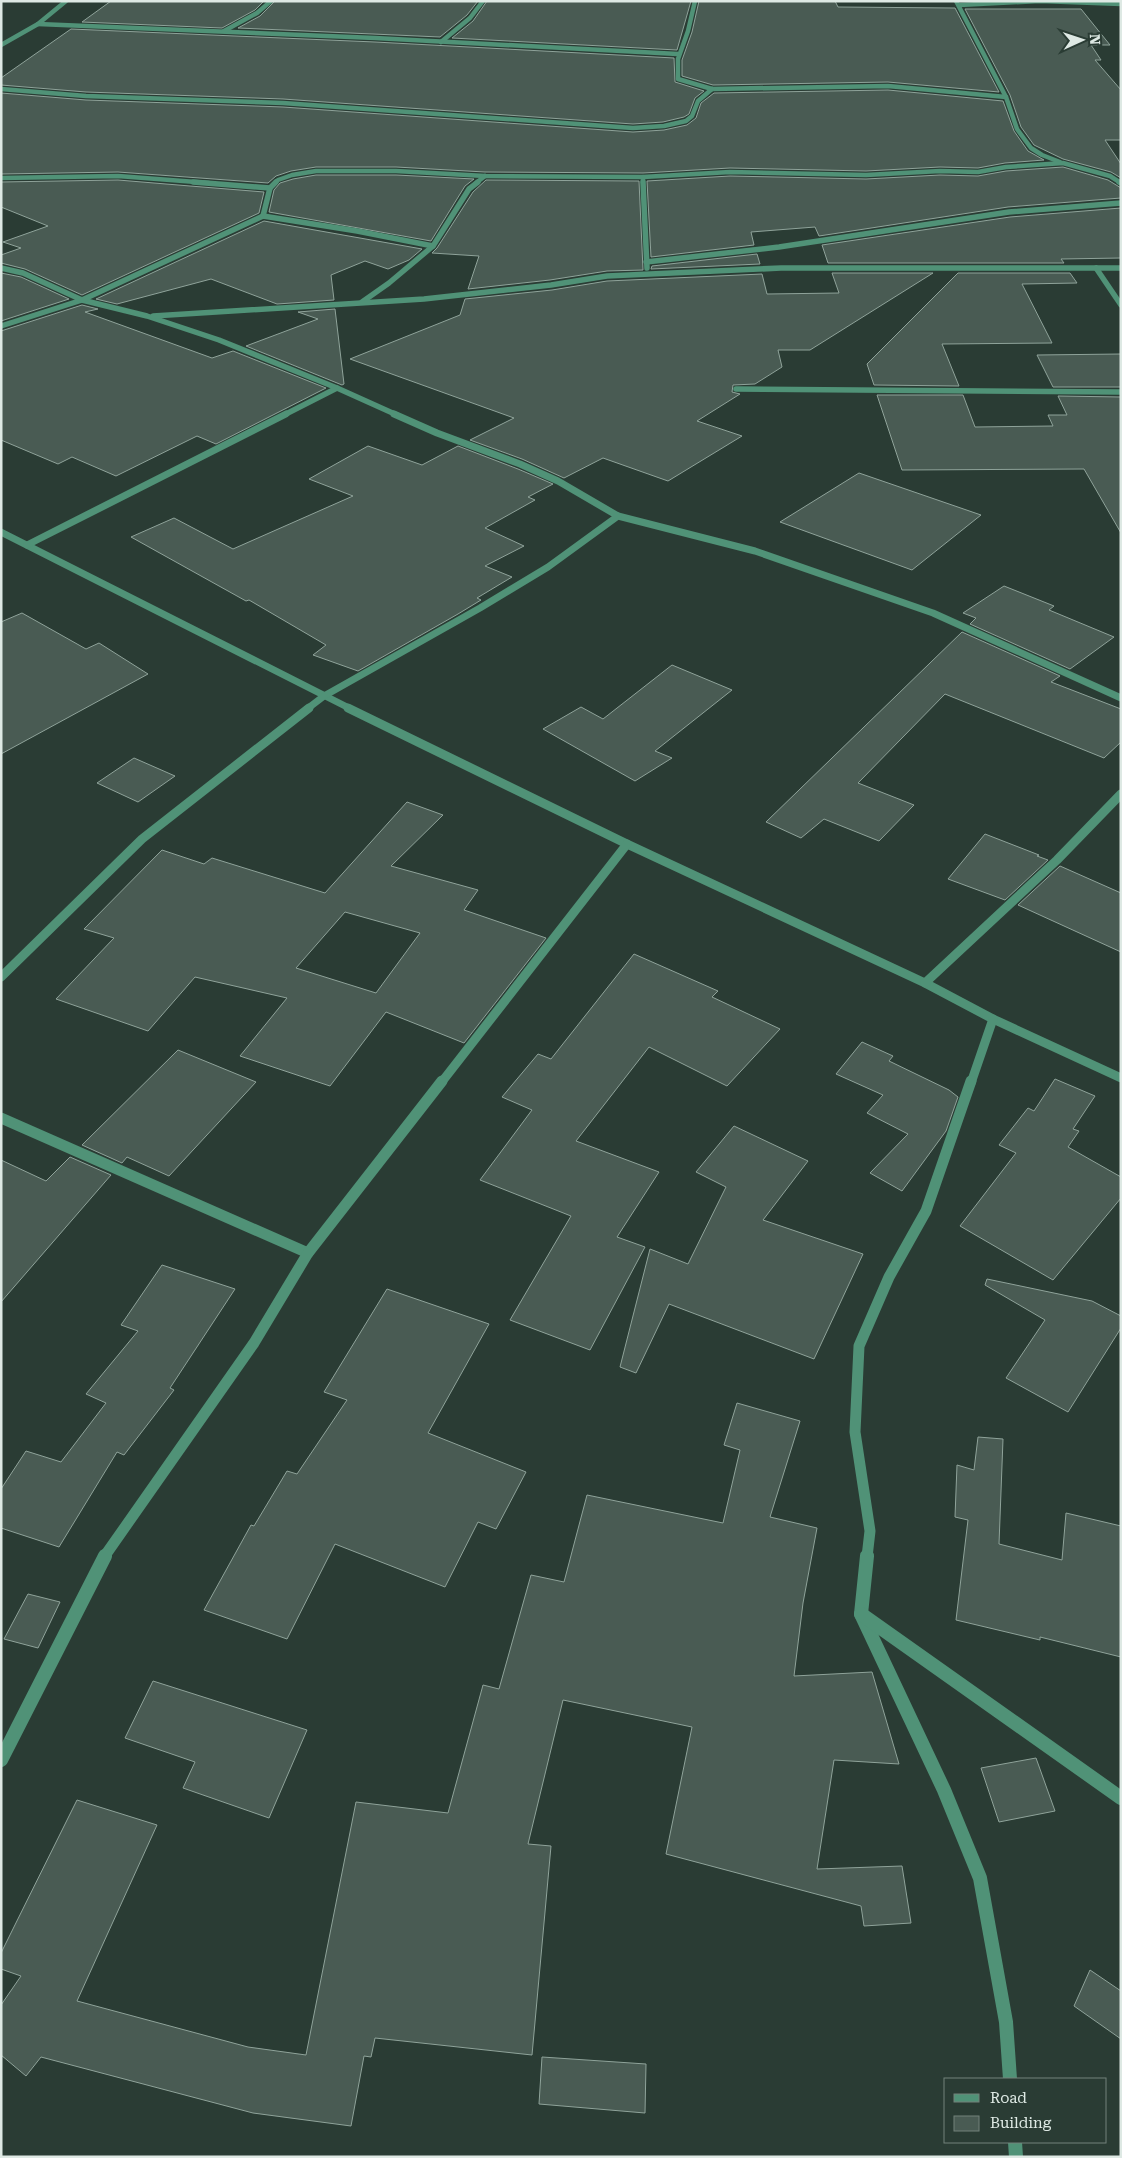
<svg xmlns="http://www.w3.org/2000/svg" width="1122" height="2158" font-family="'Roboto Serif',serif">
	<rect width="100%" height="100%" fill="#2a3c34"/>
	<g fill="#495b53" stroke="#8fa39a" fill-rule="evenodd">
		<polygon points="111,1 264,1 255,10 222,28 82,22"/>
		<polygon points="275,1 478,1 467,15 440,37 238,28 260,16"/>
		<polygon points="487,1 691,1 677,50 452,38 473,21"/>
		<polygon points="699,1 835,1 838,7 955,8 999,92 888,82 713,85 682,76 682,60 692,32"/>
		<polygon points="965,9 1081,9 1110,45 1091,45 1101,60 1095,60 1121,90 1121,140 1105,140 1121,164 1121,178 1111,172 1063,159 1034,145 1021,127 1010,95"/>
		<polygon points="71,29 375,42 674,58 675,82 704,91 695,98 689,114 684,117 663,122 633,124 283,99 86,92 1,85 1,78"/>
		<polygon points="888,90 1003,101 1014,131 1028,151 1044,160 1005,163 978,168 940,167 866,171 730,168 643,173 485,172 396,167 316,167 291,171 276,176 268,183 118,172 1,174 1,93 86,100 283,107 633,132 664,130 687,125 696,118 701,103 714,93"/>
		<polygon points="1063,167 1108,180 1121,188 1121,198 1008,207 819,236 815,227 751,232 754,245 651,257 647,181 730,176 866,179 940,175 978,176 1006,171"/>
		<polygon points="316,175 396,175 474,179 465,186 431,241 269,212 274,190 280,183 293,179"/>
		<polygon points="118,180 190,186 264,192 259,213 82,295 25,269 1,263 1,255 21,248 3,242 48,226 1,207 1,182"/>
		<polygon points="486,180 639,181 643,270 607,271 550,280 468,289 479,256 432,253 437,248 473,192"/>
		<polygon points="1121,208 1121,258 1061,259 1064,263 828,263 822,245 1010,217"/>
		<polygon points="264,221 422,249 409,260 388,269 365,261 331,275 334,300 277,304 211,279 117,304 96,299"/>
		<polygon points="757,254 760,264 651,269 652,266"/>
		<polygon points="1,273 21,277 69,299 1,321"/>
		<polygon points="832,273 933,273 810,350 778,350 782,367 755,384 733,385 732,392 740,394 697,421 742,436 668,481 603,458 564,478 522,459 470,440 514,418 350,359 460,315 465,299 552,290 607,281 762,274 767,294 839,293"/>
		<polygon points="958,273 1070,273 1077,283 1022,284 1052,343 942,344 959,386 874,385 867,364"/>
		<polygon points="82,305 98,309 85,312 212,358 233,351 326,388 216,444 197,436 116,476 72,457 58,464 1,440 1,331"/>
		<polygon points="335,309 344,384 342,385 246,346 318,319 298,312"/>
		<polygon points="1121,354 1121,387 1053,387 1037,355"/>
		<polygon points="877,395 963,395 975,427 1053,426 1048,415 1067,415 1058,396 1121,397 1121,533 1084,469 902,470"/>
		<polygon points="368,446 422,465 458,446 518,469 553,484 528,497 535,500 485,528 524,546 485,566 512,577 477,598 481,600 458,614 358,671 313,655 326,645 249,600 246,601 131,537 174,518 233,549 353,496 309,479"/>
		<polygon points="859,473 981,515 912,570 780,522"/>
		<polygon points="1004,586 1054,606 1049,610 1114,637 1070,669 970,624 976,618 963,613"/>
		<polygon points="22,613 86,649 99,643 148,674 1,754 1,622"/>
		<polygon points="962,632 1060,676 1051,682 1121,709 1121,742 1104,758 945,694 858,783 914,805 879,841 824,819 801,838 766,822"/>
		<polygon points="672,665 732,690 655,751 672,758 635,781 543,729 581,707 603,719"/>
		<polygon points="134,758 175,776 138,802 97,783"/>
		<path d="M407,802l36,13 -52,51 87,24 -14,20 82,28 -82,105 -78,-31 -56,74 -90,-30 47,-58 -92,-21 -47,54 -92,-32 58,-61 -30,-9 78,-79 42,14 8,-6 113,35zM345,912l75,21 -44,60 -80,-25z"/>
		<polygon points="985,834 1039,855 1037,856 1048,860 1005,900 948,879"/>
		<polygon points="1060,866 1121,893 1121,952 1018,905"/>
		<polygon points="634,954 718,991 712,997 780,1029 727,1086 649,1047 576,1141 659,1172 617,1237 645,1247 590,1350 510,1320 571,1216 480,1180 532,1110 502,1097 538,1054 551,1059"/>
		<polygon points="862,1042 893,1056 889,1061 949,1090 958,1097 946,1131 902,1191 870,1173 908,1134 867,1113 883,1095 836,1074"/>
		<polygon points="178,1050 256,1082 169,1176 127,1157 122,1163 82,1145"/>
		<polygon points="1055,1079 1095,1096 1073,1129 1079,1131 1068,1147 1121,1177 1121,1198 1053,1280 960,1226 1016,1153 999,1145 1028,1108 1034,1111"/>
		<polygon points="734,1126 808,1161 763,1220 863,1254 814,1359 669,1304 636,1373 620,1367 650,1249 688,1264 726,1187 696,1172"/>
		<polygon points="70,1157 111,1175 1,1302 1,1160 46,1181"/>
		<polygon points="162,1265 235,1289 170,1388 174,1390 124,1455 117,1452 59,1547 1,1528 1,1489 26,1451 61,1462 106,1403 86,1394 138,1331 121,1325"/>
		<polygon points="987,1279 1092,1301 1121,1316 1121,1328 1068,1412 1006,1378 1045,1320 985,1285"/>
		<polygon points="387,1289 489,1324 428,1433 526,1472 496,1529 478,1522 445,1587 335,1544 287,1639 204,1610 251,1525 254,1526 287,1471 297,1474 347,1400 324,1392"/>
		<polygon points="737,1403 800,1421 770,1517 817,1528 803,1603 794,1676 872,1672 899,1764 834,1760 817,1869 902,1866 911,1923 864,1926 861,1906 666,1854 692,1727 563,1700 528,1844 551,1846 532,2055 375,2038 371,2057 364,2056 351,2126 253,2113 41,2057 26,2076 1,2055 1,2005 21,1976 1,1969 1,1953 77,1800 157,1825 77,2001 248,2047 306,2055 356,1802 448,1813 483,1685 499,1689 531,1575 564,1582 587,1495 723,1523 740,1450 724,1445"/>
		<polygon points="978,1437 1003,1439 999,1544 1062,1560 1066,1513 1121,1526 1121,1657 1040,1637 1040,1640 956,1620 968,1520 955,1517 957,1465 974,1470"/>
		<polygon points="28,1594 60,1602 38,1648 4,1639"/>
		<polygon points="153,1681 307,1730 269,1818 183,1788 195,1762 125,1738"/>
		<polygon points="1036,1758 1055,1811 999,1822 981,1768"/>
		<polygon points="1090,1970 1121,1991 1121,2039 1074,2006"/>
		<polygon points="542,2057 646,2064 645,2113 539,2104"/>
	</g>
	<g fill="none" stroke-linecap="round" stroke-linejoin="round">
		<g stroke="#509277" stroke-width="4.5">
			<polyline points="695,1 688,31 678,59 678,79 712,89 888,86 1006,97"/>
			<polyline points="956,1 1006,97 1017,129 1031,148 1042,155 1060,162"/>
			<polyline points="959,5 1040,1 1121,4"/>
			<polyline points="38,24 375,38 678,54"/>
			<polyline points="224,31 257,13 271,1"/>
			<polyline points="441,42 470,18 483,1"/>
			<polyline points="1,45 38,24 66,1"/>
			<polyline points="1,89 86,96 283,103 633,128 664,126 686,121 692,116 698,101 712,89"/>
			<polyline points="643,177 643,183"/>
			<polyline points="1,178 118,176 209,183"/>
			<polyline points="275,183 278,180 292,175 316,171 396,171 485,176 643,177 730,172 866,175 940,171 978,172 1006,167 1063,163 1110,176 1121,183"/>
			<polyline points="476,183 485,176"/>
		</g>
		<g stroke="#509277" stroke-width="5.5">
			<polyline points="193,182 270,188"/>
			<polyline points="643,182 647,268"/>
			<polyline points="1119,182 1121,183"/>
			<polyline points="263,216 270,188 276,182"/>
			<polyline points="646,262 779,247 1009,212 1121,203"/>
			<polyline points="1,268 23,273 82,300 147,316 219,340 337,388 397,415"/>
			<polyline points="1096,268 1121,305"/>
			<polyline points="362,302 389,283 433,246 469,189 478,182"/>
			<polyline points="153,316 424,299 551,285 607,276 781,268 1121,268"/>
			<polyline points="1,326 82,300 263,216 357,231 433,246"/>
			<polyline points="736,389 1121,392"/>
			<polyline points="284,415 337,388"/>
		</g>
		<g stroke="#509277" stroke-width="7">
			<polyline points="394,414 437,433 520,464 558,481 618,516 755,551 933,613 1121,698"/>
			<polyline points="1,532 351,709"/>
			<polyline points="27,545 286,414"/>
			<polyline points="307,709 324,696 480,608 548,567 618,516"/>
		</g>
		<g stroke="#509277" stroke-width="9">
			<polyline points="348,708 627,844 925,983 993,1019 1121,1078"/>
			<polyline points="1,977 142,839 309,708"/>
			<polyline points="925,983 1057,860 1121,794"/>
			<polyline points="441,1083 627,844"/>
			<polyline points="971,1083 993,1019"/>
		</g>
		<g stroke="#509277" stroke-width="11">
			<polyline points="1,1118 308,1253"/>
			<polyline points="104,1557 254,1343 308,1253 442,1081"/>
			<polyline points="867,1557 870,1531 855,1432 859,1346 889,1277 926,1211 971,1081"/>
		</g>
		<g stroke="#509277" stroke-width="14">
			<polyline points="867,1556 861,1614 944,1790 980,1878 1006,2022 1010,2079"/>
			<polyline points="861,1614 1121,1798"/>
			<polyline points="1,1760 105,1556"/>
			<polyline points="1015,2142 1016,2157"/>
		</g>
	</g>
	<rect width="1122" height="2158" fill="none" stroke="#dee9e4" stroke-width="5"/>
	<rect x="944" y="2078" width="162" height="65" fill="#2a3c34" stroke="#72817a"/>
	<rect x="954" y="2094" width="25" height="8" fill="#509277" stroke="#72817a"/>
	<text x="990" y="2103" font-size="15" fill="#dee9e4">Road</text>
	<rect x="954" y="2116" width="25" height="15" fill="#495b53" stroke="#72817a"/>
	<text x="990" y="2128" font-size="15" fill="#dee9e4">Building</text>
	<g transform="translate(1082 40) rotate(87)" stroke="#2a3c34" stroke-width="4" paint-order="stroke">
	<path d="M0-4L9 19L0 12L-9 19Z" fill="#dee9e4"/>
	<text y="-8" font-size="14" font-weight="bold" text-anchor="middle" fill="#dee9e4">N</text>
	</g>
</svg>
